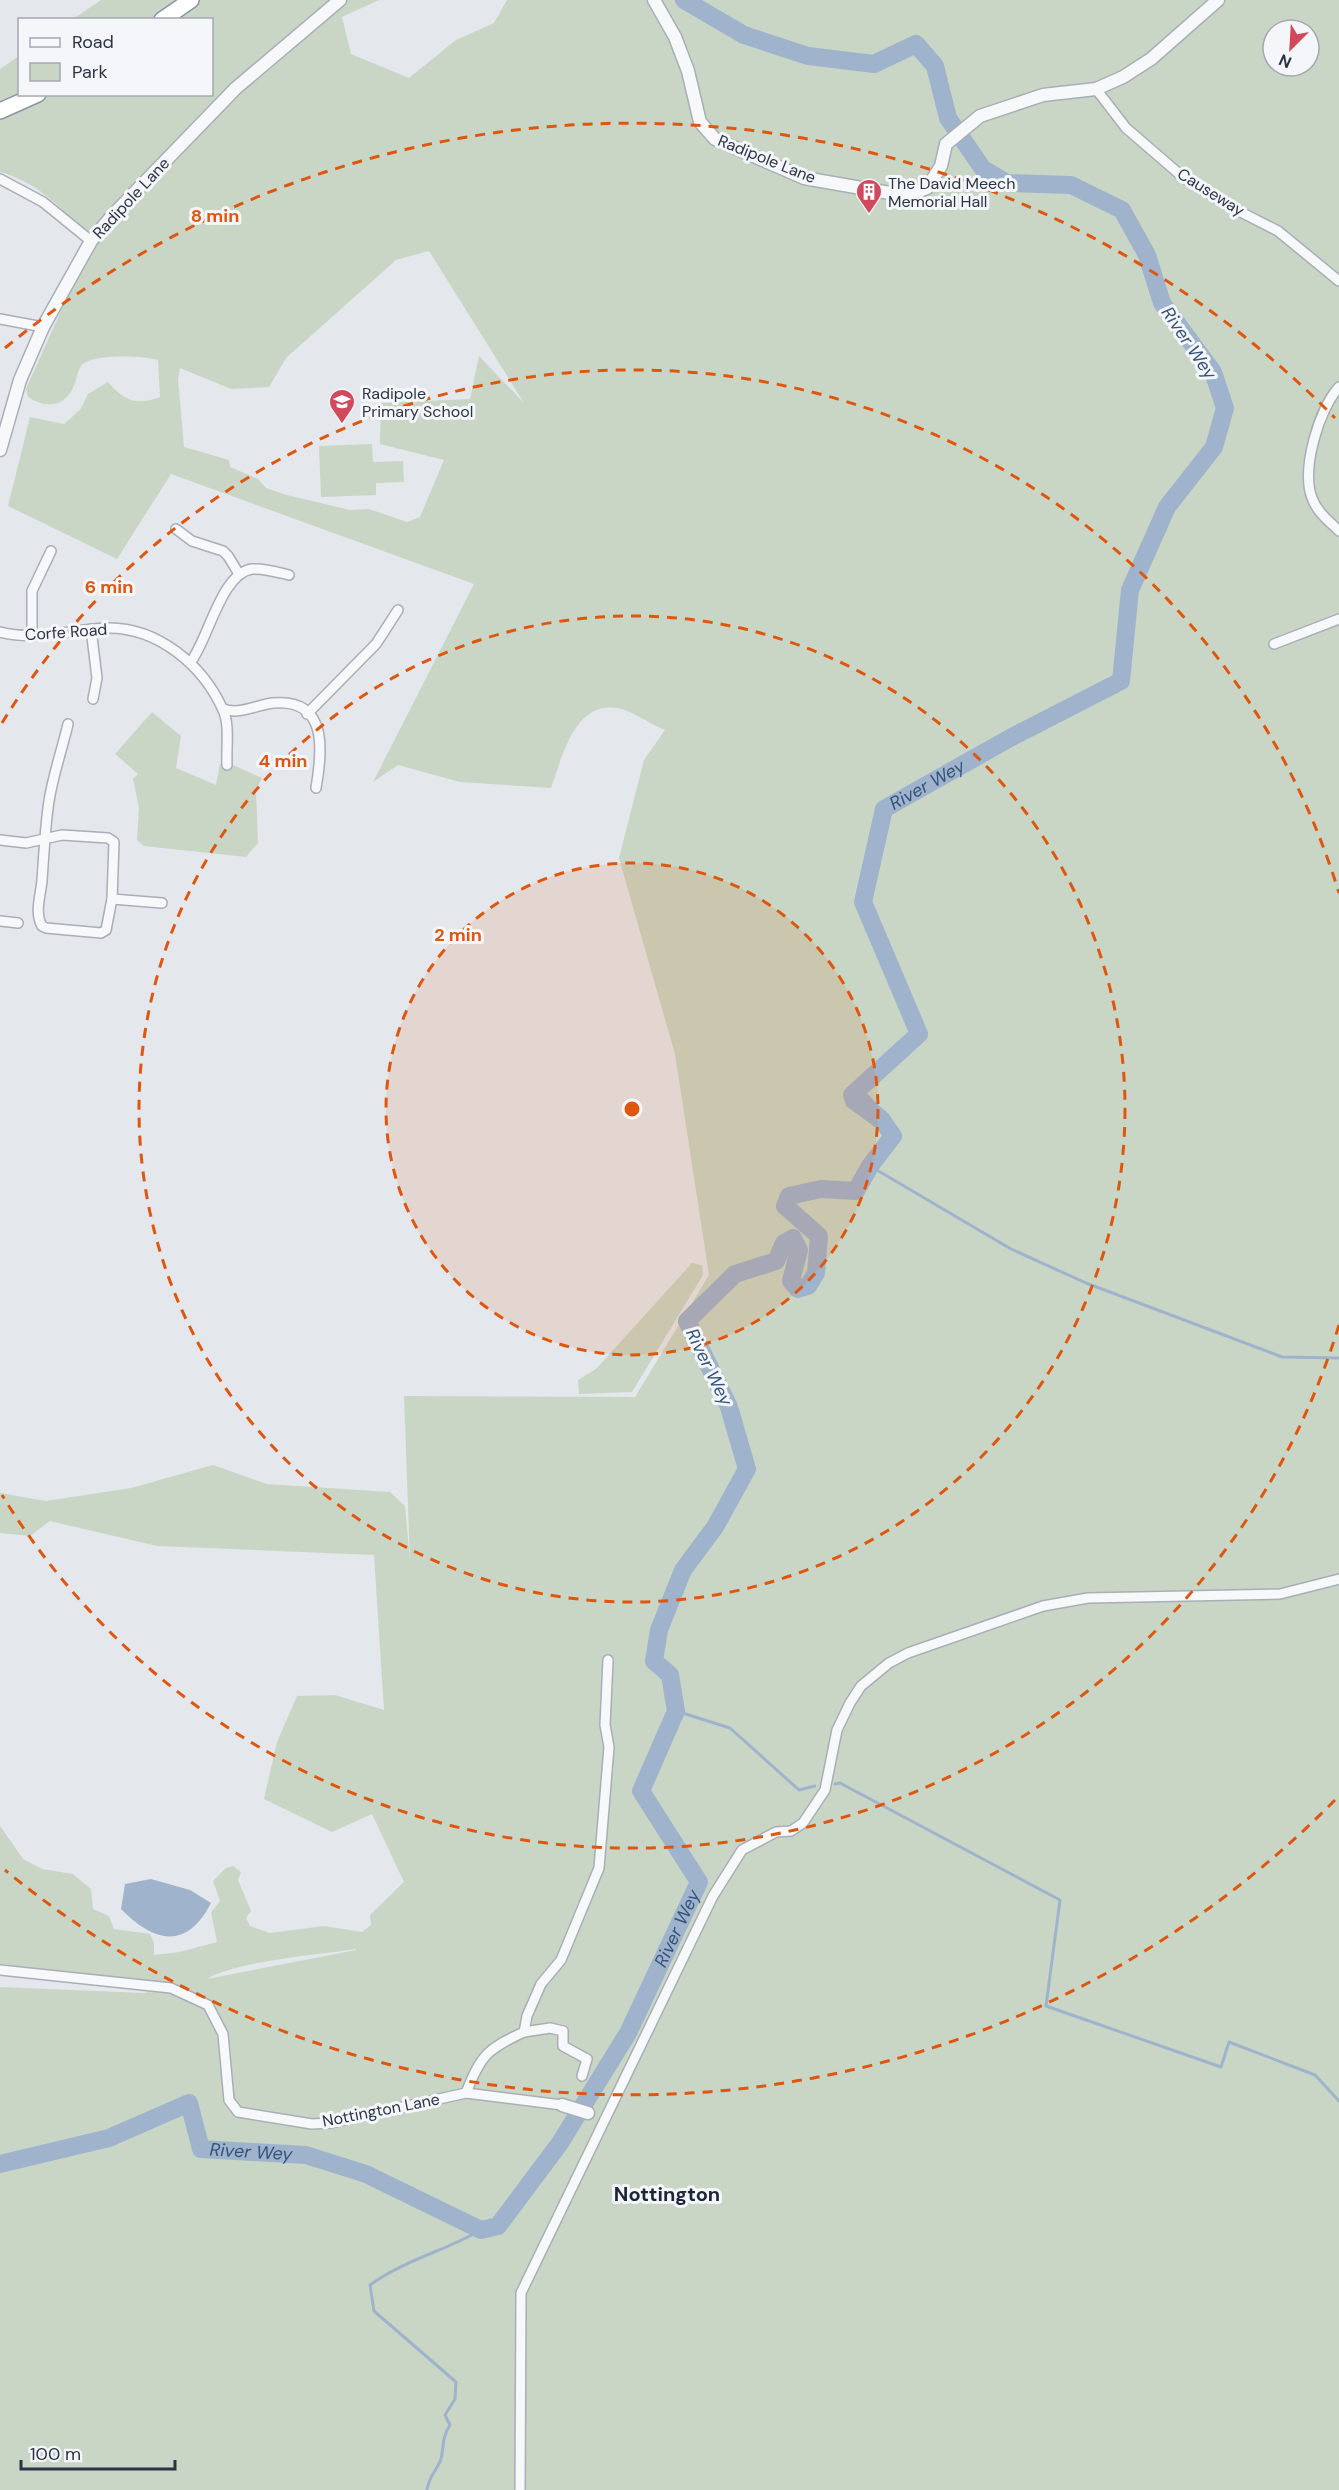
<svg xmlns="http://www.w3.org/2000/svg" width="1339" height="2490" font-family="'DM Sans',sans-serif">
	<rect width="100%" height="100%" fill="#e4e7ec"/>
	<g fill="#c9d6c5" fill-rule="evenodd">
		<path d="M101,0h278l-37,17 9,37 58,24 47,-38 38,-17 13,-23h832v2490h-1339v-503l144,6 33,-7 -177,-22v-138l23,33 19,10 31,5 18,15 2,20 16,7 5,13 36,5 4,9v12l26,-3 37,-10 -6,-30 9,-11 -7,-20 13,-13 7,-2 8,6 -3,8 13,31 -5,7 4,8 20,7 54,-7 38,6 9,-7 -1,-10 34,-33 -32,-68 -40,18 -68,-33 13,-57 20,-46 38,-1 49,15 -10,-155 -217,-9 -107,-25 -20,15 -30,-3v-40l46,8 85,-13 82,-23 54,19 123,8 15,14 5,55 -6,-165 231,1 74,-122 -34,-221 -56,-196 25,-98 21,-30c-15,-6 -32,-19 -48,-22 -43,-7 -55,50 -66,80l-91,-6 -62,-17 -25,17 101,-198 -303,-110 -54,85 -109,-53 22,-89 34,7 16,-14 8,-16 20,-12c17,19 27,24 52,15l-2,-37c-14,-4 -66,-7 -77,6 -3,4 -4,12 -6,17 -8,23 -27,27 -47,14l-2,-8 53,-118 15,-28 19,-17 -22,15c-26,-30 -51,-58 -91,-69v-103l19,-13 1,38h192v-74l-139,-1zM1273,30h36v36h-36zM429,251l95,152 -45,-47 -9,43 -89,4 -1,41 64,16 -24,57 -13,5 -38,-13 -19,1 -63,-15 -21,-7 -8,-9 -28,-12 -1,-7 -45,-13 -6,-68 2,-11 51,21 38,-2 17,-29 110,-98zM356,1949v1l-149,29c25,-17 115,-25 149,-30z"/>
		<polygon points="372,444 373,462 403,461 404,482 376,483 376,495 321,497 319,446"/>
		<polygon points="152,712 181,736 176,768 216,785 220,764 235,766 262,778 256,790 258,843 246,857 144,846 137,840 139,808 133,779 138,774 115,754"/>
		<polygon points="692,1263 702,1265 703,1275 632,1392 579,1394 578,1380 596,1369"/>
	</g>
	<g fill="#9fb4cc">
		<polygon points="860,1086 887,1114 875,1127 846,1106 843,1095"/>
		<path d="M151,1879l39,11 21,13c-24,47 -57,40 -90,6l4,-25z"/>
	</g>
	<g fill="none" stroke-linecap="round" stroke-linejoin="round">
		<g stroke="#9fb4cc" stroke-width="3">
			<polyline points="870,1166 1011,1249 1086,1283 1282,1357 1339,1358"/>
			<polyline points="676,1711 730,1728 799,1790 815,1786"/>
			<polyline points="835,1784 840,1783 1060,1900 1046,2006 1221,2067 1229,2042 1315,2075 1339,2101"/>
			<path d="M427,2490c2,-15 11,-21 14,-31 3,-13 1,-22 9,-34l-5,-10 10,-16 1,-17 -82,-71 -4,-26c34,-25 75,-34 111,-55"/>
		</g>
		<path stroke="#9fb4cc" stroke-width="18" id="s1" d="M0,2164l109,-26 80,-35 12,46 105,6 60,19 115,56 17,-4 62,-83 68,-110 71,-151 -58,-91 35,-80 -6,-36 -16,-14 5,-31 24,-60 32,-43 32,-58 -18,-62 -42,-86 48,-47 41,-13 8,-18 9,-5 6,12 -8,31 7,8 10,-3 8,-13 3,-37 -34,-30 4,-10 32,-7 35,2 14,-25 23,-30 -11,-16 -30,-25 67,-61 -56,-132 21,-93 126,-71 111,-57 9,-91 37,-83 47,-60 11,-39 -12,-36 -51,-69 -15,-48 -25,-45 -51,-25 -64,-2 -24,-14 -35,-51 -13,-52 -19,-22 -42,20 -66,-8 -64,-21 -60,-35"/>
		<defs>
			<g id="minor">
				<polyline points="1096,89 1126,128 1184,178 1231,207 1278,231 1339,281"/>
				<polyline points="0,179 43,202 91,241"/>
				<polyline points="0,319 43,327"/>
				<path d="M1339,387c-20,22 -38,82 -27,111 5,14 17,23 27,33"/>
				<polyline points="176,529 192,541 223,551 228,556 239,574"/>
				<polyline points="91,629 97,678 93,699"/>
				<path d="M0,632c36,9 69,-2 105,-4 52,-2 98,37 118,82 7,14 3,39 4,55"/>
				<polyline points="32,637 32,591 51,551"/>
				<polyline points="1274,644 1339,619"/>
				<path d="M190,663c18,-22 31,-90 62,-94 12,-1 25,3 37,6"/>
				<path d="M223,709c17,6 33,-4 50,-6 56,-5 49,49 43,85"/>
				<polyline points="307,714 376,644 398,610"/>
				<path d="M0,840l26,3 36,-8 46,3 6,4 -2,57 -6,31 -5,3 -55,-5 -4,-2c-8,-14 -1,-31 0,-46 2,-26 3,-53 7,-79 4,-26 13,-51 19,-77"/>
				<polyline points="112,899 162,903"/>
				<polyline points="0,921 18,923"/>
				<polyline points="0,1970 171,1988 208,2005 223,2034 229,2100 238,2112 312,2124 331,2123 466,2093 562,2105"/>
				<polyline points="524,2032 550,2028 563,2031 563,2046 587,2059 582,2076"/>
				<path d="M466,2093c15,-38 21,-44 58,-61l3,-16 14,-32 20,-24 38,-92 10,-121 -4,-22 3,-65"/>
				<polyline points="520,2490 521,2293 713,1896 742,1850 776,1832 791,1831 803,1823 825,1790 837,1730 850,1703 861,1686 889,1663 908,1653 1043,1606 1088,1598 1280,1594 1339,1579"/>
			</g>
			<g id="tertiary">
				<polyline points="654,0 675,37 688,71 700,122 715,139 804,178 907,196 927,188 941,166 946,144 980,116 1043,95 1096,89 1123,77 1151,59 1218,0"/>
				<polyline points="0,450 20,380 43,327 91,241 111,217 236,88 340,0"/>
				<polyline points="562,2105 588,2113"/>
			</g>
			<g id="trunk">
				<polyline points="162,20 191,0"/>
				<polyline points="0,111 38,94"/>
			</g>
		</defs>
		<use href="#minor" stroke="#a9aeb7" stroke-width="12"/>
		<use href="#tertiary" stroke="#a9aeb7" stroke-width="15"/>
		<use href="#trunk" stroke="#8b94a3" stroke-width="18"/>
		<use href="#minor" stroke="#f7f8fa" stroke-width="9"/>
		<use href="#tertiary" stroke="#f7f8fa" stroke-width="12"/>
		<use href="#trunk" stroke="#fff" stroke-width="15"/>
	</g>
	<circle cx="632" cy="1109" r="246" fill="#df570f" fill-opacity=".12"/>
	<g fill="none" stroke="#df570f" stroke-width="3" stroke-dasharray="10 8">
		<circle cx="632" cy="1109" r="246"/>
		<circle cx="632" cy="1109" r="493"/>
		<path d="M1339 1325A739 739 0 0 1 2 1495M2 723A739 739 0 0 1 1339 893"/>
		<path d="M1335 1800A986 986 0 0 1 5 1870M5 348A986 986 0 0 1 1335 418"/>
	</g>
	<defs>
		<symbol id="building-pin" viewBox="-11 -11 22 30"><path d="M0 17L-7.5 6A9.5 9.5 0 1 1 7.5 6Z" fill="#d1495b" stroke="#f4f6f9"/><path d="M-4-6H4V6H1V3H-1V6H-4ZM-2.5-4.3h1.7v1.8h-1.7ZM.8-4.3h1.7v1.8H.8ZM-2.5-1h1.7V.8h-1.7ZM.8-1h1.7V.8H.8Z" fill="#fff"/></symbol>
		<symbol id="school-pin" viewBox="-11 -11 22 30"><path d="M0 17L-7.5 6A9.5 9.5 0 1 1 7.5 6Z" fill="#d1495b" stroke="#f4f6f9"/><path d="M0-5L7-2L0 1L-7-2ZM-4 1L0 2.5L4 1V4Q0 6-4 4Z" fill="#fff"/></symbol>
	</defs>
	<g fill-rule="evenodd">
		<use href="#building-pin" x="854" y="177" width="30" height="40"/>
		<use href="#school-pin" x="327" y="387" width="30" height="40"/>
	</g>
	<g text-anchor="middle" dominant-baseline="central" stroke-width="6" stroke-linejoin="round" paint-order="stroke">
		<g font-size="16" fill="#2b3445" stroke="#f4f6f9">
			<text transform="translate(767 159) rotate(22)">Radipole Lane</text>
			<text transform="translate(1211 192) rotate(32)">Causeway</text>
			<text transform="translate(131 198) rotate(-47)">Radipole Lane</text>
			<text transform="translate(66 632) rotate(-4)">Corfe Road</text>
			<text transform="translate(381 2110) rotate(-11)">Nottington Lane</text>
		</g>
		<g font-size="16" fill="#2b3445" stroke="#f4f6f9" text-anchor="start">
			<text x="888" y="183">The David Meech<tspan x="888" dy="18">Memorial Hall</tspan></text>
			<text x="362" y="393">Radipole<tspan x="362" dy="18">Primary School</tspan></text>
		</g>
		<g font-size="18" font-style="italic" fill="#34527a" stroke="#f4f6f9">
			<text transform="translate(1189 343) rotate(56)">River Wey</text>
			<text stroke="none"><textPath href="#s1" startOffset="2476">River Wey</textPath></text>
			<text transform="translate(709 1367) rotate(64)">River Wey</text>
			<text stroke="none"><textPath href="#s1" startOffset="909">River Wey</textPath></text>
			<text stroke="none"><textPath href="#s1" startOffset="297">River Wey</textPath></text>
		</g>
		<g font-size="20" font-weight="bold" fill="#1d2536" stroke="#f4f6f9">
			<text x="667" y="2194">Nottington</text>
		</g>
	</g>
	<circle cx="632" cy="1109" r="9" fill="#df570f" stroke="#f4f6f9" stroke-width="3"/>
	<g font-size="18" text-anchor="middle" font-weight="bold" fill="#df570f" stroke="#f4f6f9" stroke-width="6" stroke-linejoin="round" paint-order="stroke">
		<text x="215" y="222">8 min</text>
		<text x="109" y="593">6 min</text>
		<text x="283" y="767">4 min</text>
		<text x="458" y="941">2 min</text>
	</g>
	<rect x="18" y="18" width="195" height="78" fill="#f4f6f9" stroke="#a4a8b1" stroke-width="1.5"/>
	<rect x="30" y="38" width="30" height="9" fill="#f7f8fa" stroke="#a4a8b1" stroke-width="1.5"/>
	<text x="72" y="48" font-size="18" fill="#2b3445">Road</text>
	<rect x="30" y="63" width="30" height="18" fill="#c9d6c5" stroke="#a4a8b1" stroke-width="1.5"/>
	<text x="72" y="78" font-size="18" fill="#2b3445">Park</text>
	<g transform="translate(1291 48) rotate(204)"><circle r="28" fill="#f4f6f9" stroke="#a4a8b1" stroke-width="1.5"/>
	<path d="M0-4.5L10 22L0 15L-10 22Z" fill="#d1495b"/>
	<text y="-9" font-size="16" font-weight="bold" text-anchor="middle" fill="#2b3445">N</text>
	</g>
	<path d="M21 2460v9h154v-9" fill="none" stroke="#2b3445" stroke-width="3"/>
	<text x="30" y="2460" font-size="18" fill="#2b3445" stroke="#f4f6f9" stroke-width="4.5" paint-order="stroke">100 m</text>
</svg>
